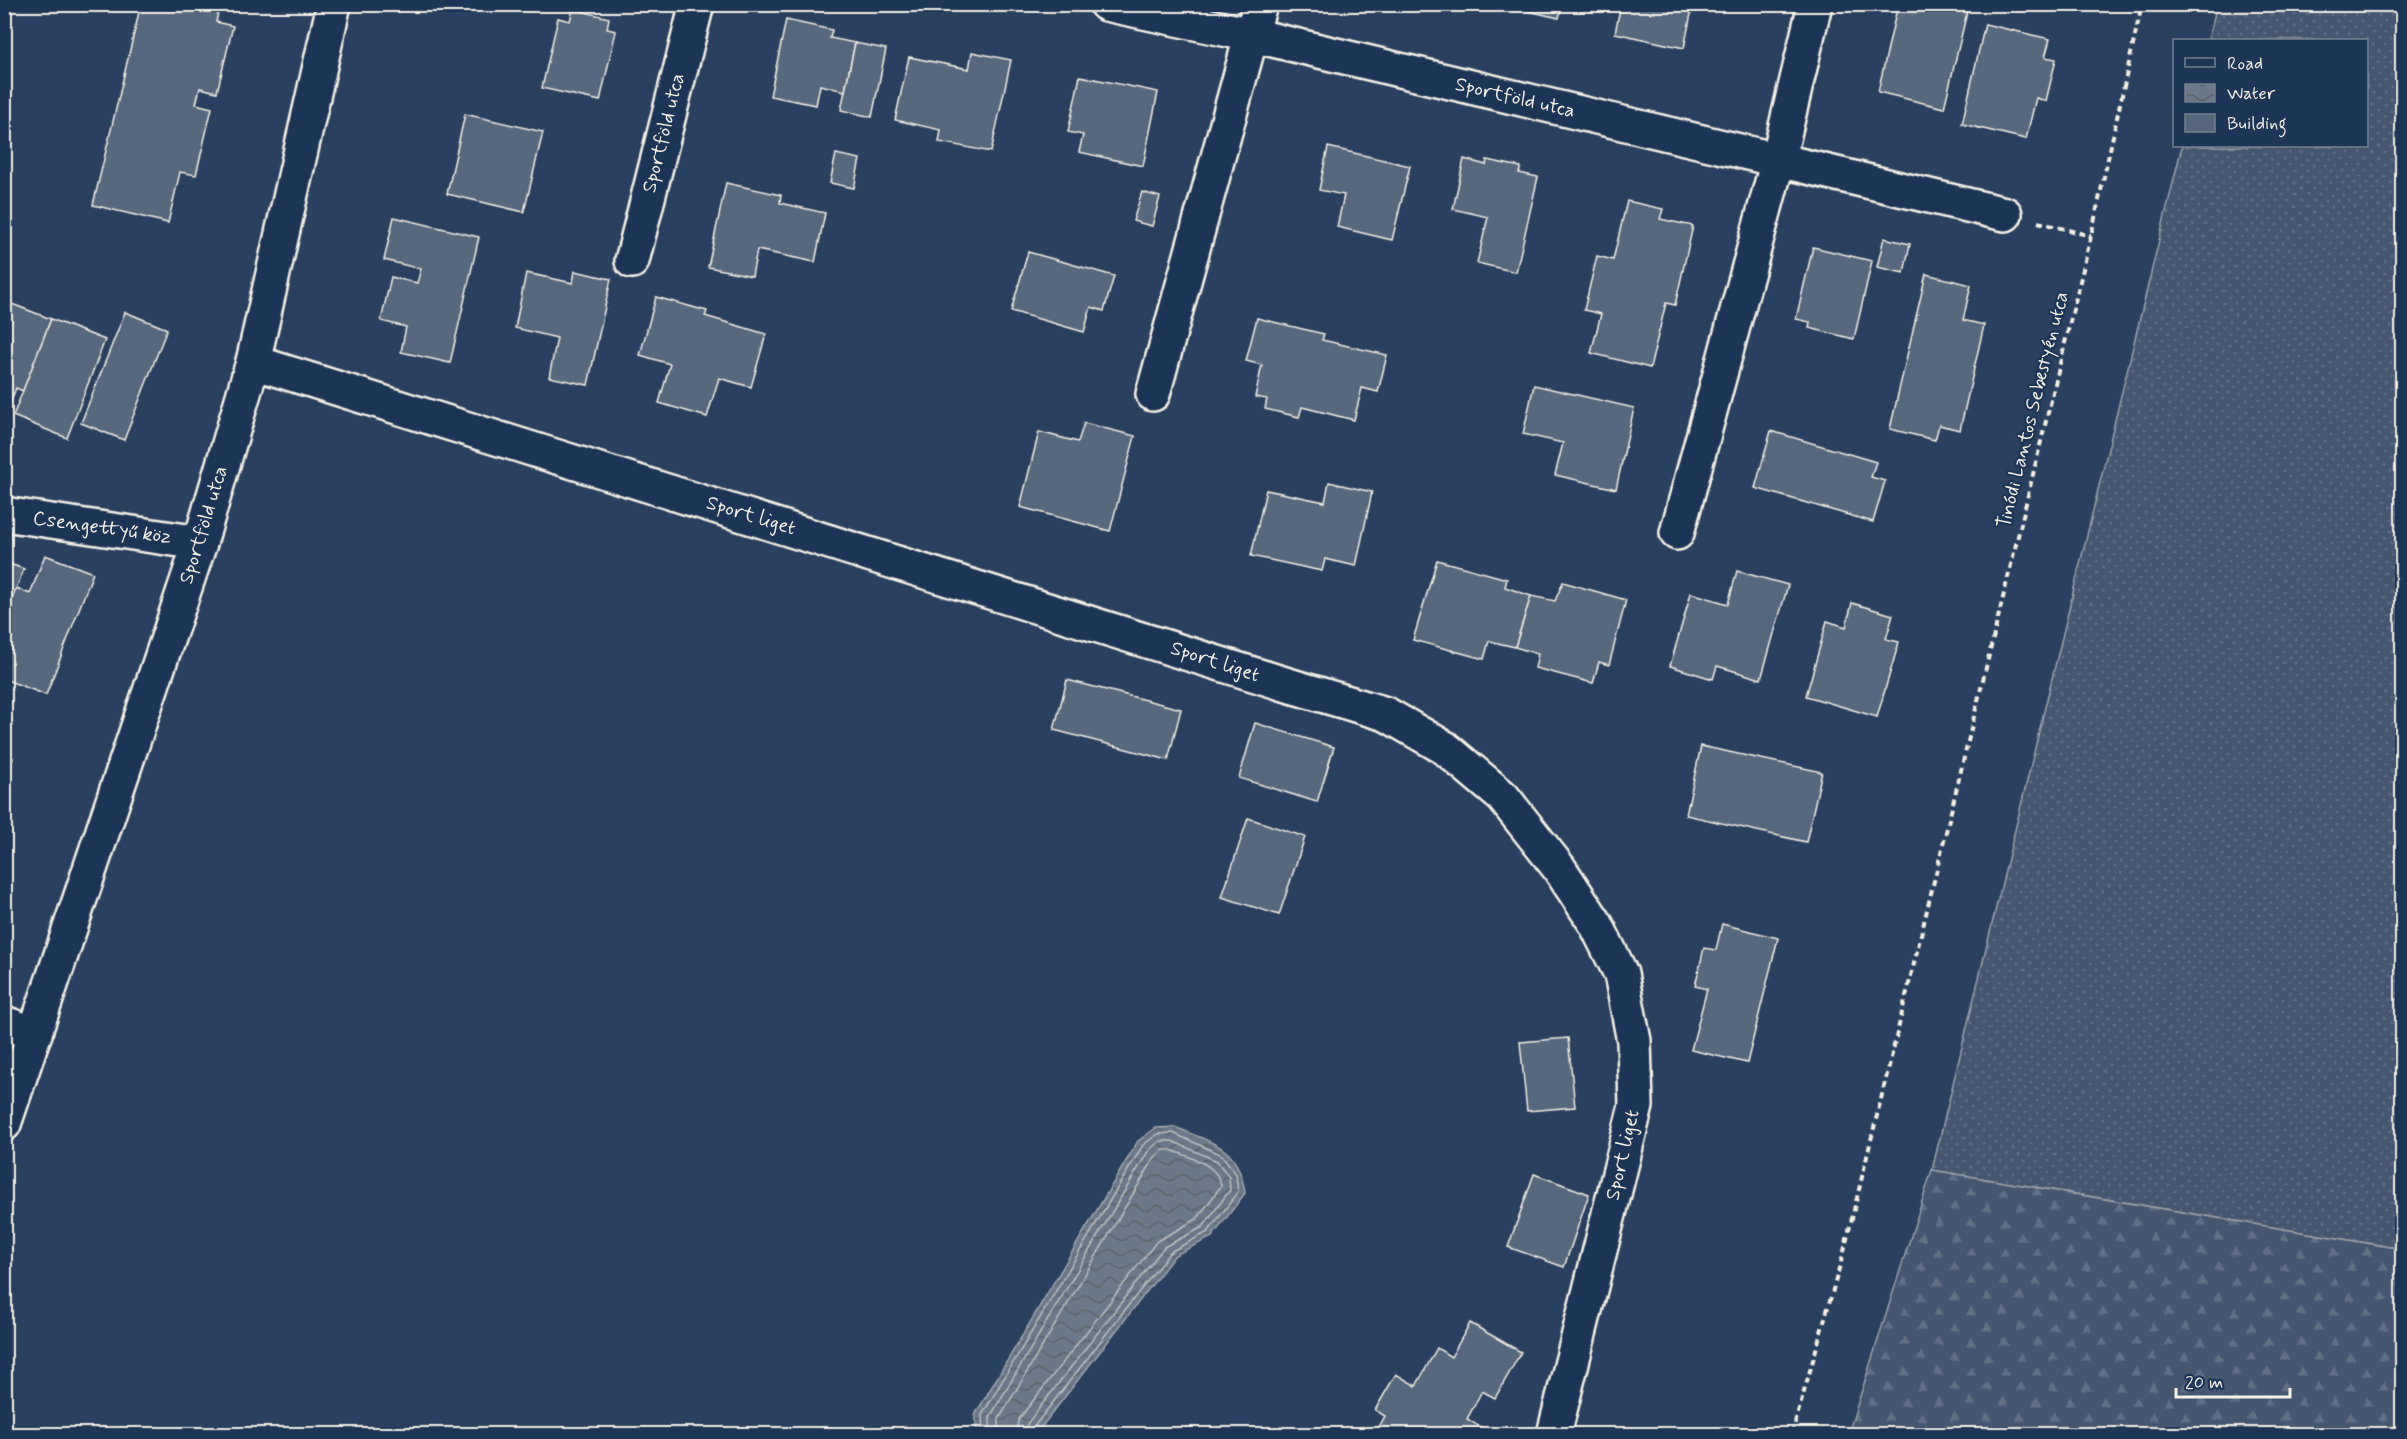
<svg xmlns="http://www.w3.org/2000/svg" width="2407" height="1439" font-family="Mynerve,sans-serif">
	<defs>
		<pattern id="grass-dots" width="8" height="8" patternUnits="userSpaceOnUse" patternTransform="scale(1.5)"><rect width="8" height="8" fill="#445771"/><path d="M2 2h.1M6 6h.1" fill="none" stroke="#607085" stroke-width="1.8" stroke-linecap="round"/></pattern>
		<pattern id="forest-firs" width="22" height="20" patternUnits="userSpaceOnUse" patternTransform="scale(1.5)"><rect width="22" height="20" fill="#445771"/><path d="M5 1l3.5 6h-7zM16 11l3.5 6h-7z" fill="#607085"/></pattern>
		<pattern id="water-waves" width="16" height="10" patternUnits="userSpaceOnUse" patternTransform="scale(1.5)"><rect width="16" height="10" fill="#6a788a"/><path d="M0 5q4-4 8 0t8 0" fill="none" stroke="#5b626b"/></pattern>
	</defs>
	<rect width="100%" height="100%" fill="#2a4060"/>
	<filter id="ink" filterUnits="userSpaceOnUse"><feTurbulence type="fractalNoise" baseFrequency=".0167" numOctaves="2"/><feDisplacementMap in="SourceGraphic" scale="12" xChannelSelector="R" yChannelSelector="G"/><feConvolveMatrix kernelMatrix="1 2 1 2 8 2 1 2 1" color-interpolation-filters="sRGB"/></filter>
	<g filter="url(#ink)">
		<polygon fill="url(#grass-dots)" stroke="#9ca4ac" stroke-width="1.5" points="2217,5 2402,5 2402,1249 1932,1170 2182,146 2366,146 2366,40 2208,40"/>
		<polygon fill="url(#forest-firs)" stroke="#9ca4ac" stroke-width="1.5" points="1932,1170 2402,1249 2402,1434 1848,1434"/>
		<path fill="url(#water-waves)" stroke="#a1a8b0" stroke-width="1.5" d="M1175,1127c39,17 63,18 70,66l-33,44 -37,18 -139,179h-59l-2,-19 163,-274 18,-13z"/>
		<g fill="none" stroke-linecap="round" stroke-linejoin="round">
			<g stroke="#bdc1c2" stroke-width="1.5">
				<polyline points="983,1434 982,1415 1143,1145 1158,1134 1173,1133 1222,1155 1236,1174 1238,1192 1208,1232 1170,1252 1033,1428 1032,1434"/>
				<polyline points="990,1434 990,1417 1149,1150 1160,1141 1172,1141 1217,1161 1229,1177 1230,1190 1203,1227 1164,1247 1027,1424 1024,1434"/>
				<path d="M999,1434v-15l156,-262 8,-7h8c17,7 48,14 50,36l-24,33 -40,22 -138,178 -4,15"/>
			</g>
		</g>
		<g fill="#56677d" stroke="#f4f1e8" stroke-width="1.5">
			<polygon points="4,4 11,4 4,32"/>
			<polygon points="141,4 220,4 216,22 233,26 217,92 200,88 196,104 212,108 196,175 180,172 168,223 93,205"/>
			<polygon points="1497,4 1562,4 1559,18"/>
			<polygon points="1621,4 1693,4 1684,48 1615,33"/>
			<polygon points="1898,4 1969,4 1944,108 1878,92"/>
			<polygon points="573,9 609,18 607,29 616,31 600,101 542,88 558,18 570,21"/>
			<polygon points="786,20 832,30 830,38 855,43 845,91 820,85 816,105 770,96"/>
			<polygon points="1985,24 2050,39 2045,57 2056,59 2046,101 2036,98 2026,139 1962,124"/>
			<polygon points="855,43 886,49 872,117 841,110"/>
			<polygon points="972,52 1011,60 991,152 939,142 941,130 895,120 909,57 969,69"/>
			<polygon points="1080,76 1158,92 1143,166 1079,152 1083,135 1068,132"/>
			<polygon points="465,114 543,132 524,212 447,194"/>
			<polygon points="1328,147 1410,166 1392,240 1337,227 1344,195 1319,190"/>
			<polygon points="836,154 860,159 854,188 830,183"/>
			<polygon points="1464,159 1486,165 1487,160 1521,167 1519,173 1538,177 1516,272 1477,263 1488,217 1453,209"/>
			<polygon points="726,183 781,195 780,203 825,213 815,262 757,250 752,276 708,267"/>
			<polygon points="1142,192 1160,197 1152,226 1133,221"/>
			<polygon points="1627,201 1663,209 1660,219 1693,226 1675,305 1666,303 1650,368 1591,353 1601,314 1584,310 1597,256 1613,260"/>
			<polygon points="394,217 479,237 450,363 401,352 406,327 381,321 391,277 417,283 421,269 384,260"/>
			<polygon points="1884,238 1910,244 1904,273 1877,267"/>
			<polygon points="1813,247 1872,261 1854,339 1809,328 1810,322 1796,319"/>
			<polygon points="1028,252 1114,276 1104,311 1091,307 1084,332 1011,311"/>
			<polygon points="575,271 611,279 588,385 549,377 557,338 515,328 526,273 573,283"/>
			<polygon points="1926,274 1971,285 1963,320 1984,325 1960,430 1939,425 1935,440 1890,429"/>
			<polygon points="656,297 707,311 705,316 766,334 751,387 719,378 707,417 659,403 670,364 640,355"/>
			<polygon points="4,301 51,319 23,391 16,388 6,414"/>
			<polygon points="125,312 167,329 124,440 81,423"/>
			<polygon points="1257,318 1324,334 1322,340 1387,355 1378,392 1362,388 1354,420 1302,407 1299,417 1265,409 1267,399 1255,397 1262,365 1246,361"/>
			<polygon points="51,319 105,340 67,438 13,416"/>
			<polygon points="1534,385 1634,408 1616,489 1555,475 1563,443 1523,434"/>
			<polygon points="1084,423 1135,436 1110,531 1020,507 1039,432 1078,442"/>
			<polygon points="1771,431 1876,462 1871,477 1885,481 1873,522 1755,488"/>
			<polygon points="1329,482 1372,492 1356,566 1325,559 1322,571 1251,556 1266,490 1325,502"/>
			<polygon points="45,555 93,573 46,695 4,679 4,658 7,652 4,651 4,619 16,588 30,594"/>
			<polygon points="1437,560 1507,579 1505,587 1531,596 1515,647 1489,641 1484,659 1413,640"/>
			<polygon points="4,562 24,569 4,619"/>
			<polygon points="1737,571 1788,585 1761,679 1717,666 1713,679 1670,666 1691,593 1728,604"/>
			<polygon points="1563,582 1626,600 1609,665 1599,662 1593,683 1535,668 1538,654 1515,647 1531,596 1555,601"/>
			<polygon points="1852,603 1893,615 1886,639 1899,642 1877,717 1806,696 1827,621 1846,627"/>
			<polygon points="1067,680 1181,709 1168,760 1054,730"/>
			<polygon points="1255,723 1334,747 1317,802 1239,778"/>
			<polygon points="1701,746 1822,772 1806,842 1686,815"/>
			<polygon points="4,755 13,758 4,786"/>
			<polygon points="1248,818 1305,837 1279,915 1222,897"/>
			<polygon points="1722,924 1778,938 1747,1063 1691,1050 1707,989 1695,986 1704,948 1716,950"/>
			<polygon points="1568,1038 1575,1107 1527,1111 1520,1042"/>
			<polygon points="1534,1174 1589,1194 1564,1267 1508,1247"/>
			<polygon points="1470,1323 1521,1352 1495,1398 1482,1391 1467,1419 1491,1433 1490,1434 1375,1434 1385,1416 1375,1410 1396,1374 1416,1386 1437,1348 1451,1357"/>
		</g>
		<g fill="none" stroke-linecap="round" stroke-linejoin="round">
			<defs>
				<g id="minor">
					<polyline points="1106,4 1252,35 2005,214"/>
					<polyline points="632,261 697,4"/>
					<polyline points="253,362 1288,685 1386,714 1445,748 1503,797 1559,868 1596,924 1621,974 1634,1041 1636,1106 1554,1434"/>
					<polyline points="1153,394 1260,4"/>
					<polyline points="4,514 200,543"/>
					<polyline points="1677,533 1778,160 1815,4"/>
					<polyline points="4,1023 35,1034"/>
					<polyline points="4,1124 200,543 253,362 334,4"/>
				</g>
			</defs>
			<use href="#minor" stroke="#f4f1e8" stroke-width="38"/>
			<g stroke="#f4f1e8" stroke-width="4" stroke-dasharray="6 4.5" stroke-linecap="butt">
				<polyline points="2038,222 2091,236"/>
				<polyline points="1792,1434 1844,1251 2091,236 2142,4"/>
			</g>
			<use href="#minor" stroke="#1d3557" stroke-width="33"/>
		</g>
	</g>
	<g text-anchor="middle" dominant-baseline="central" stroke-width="4.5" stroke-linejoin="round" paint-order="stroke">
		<g font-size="20" fill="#f4f1e8" stroke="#1d3557">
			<text transform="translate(1515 98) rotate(13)">Sportföld utca</text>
			<text transform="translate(664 133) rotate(-76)">Sportföld utca</text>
			<text transform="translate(2033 410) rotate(-76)">Tinódi Lantos Sebestyén utca</text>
			<text transform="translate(751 516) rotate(17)">Sport liget</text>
			<text transform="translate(204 525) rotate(-73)">Sportföld utca</text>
			<text transform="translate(102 528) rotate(8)">Csengettyű köz</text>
			<text transform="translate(1215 662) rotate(18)">Sport liget</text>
			<text transform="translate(1623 1155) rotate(-77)">Sport liget</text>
		</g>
	</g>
	<rect width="2407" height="1439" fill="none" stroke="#1d3557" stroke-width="24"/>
	<rect x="12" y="12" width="2383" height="1415" fill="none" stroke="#f4f1e8" stroke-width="2" filter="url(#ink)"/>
	<rect x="2173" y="39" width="195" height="108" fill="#1d3557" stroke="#738091" stroke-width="1.5"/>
	<rect x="2185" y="58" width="30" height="9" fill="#1d3557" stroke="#738091" stroke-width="1.5"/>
	<text x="2227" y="69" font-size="18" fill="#f4f1e8">Road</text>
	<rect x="2185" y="84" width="30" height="18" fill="url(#water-waves)" stroke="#738091" stroke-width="1.5"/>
	<text x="2227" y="99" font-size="18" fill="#f4f1e8">Water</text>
	<rect x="2185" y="114" width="30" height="18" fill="#56677d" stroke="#738091" stroke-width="1.5"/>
	<text x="2227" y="129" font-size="18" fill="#f4f1e8">Building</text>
	<path d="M2176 1388v9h114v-9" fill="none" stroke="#f4f1e8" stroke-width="3"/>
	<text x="2185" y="1388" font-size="18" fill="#f4f1e8" stroke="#1d3557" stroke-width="4.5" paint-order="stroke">20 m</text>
</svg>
